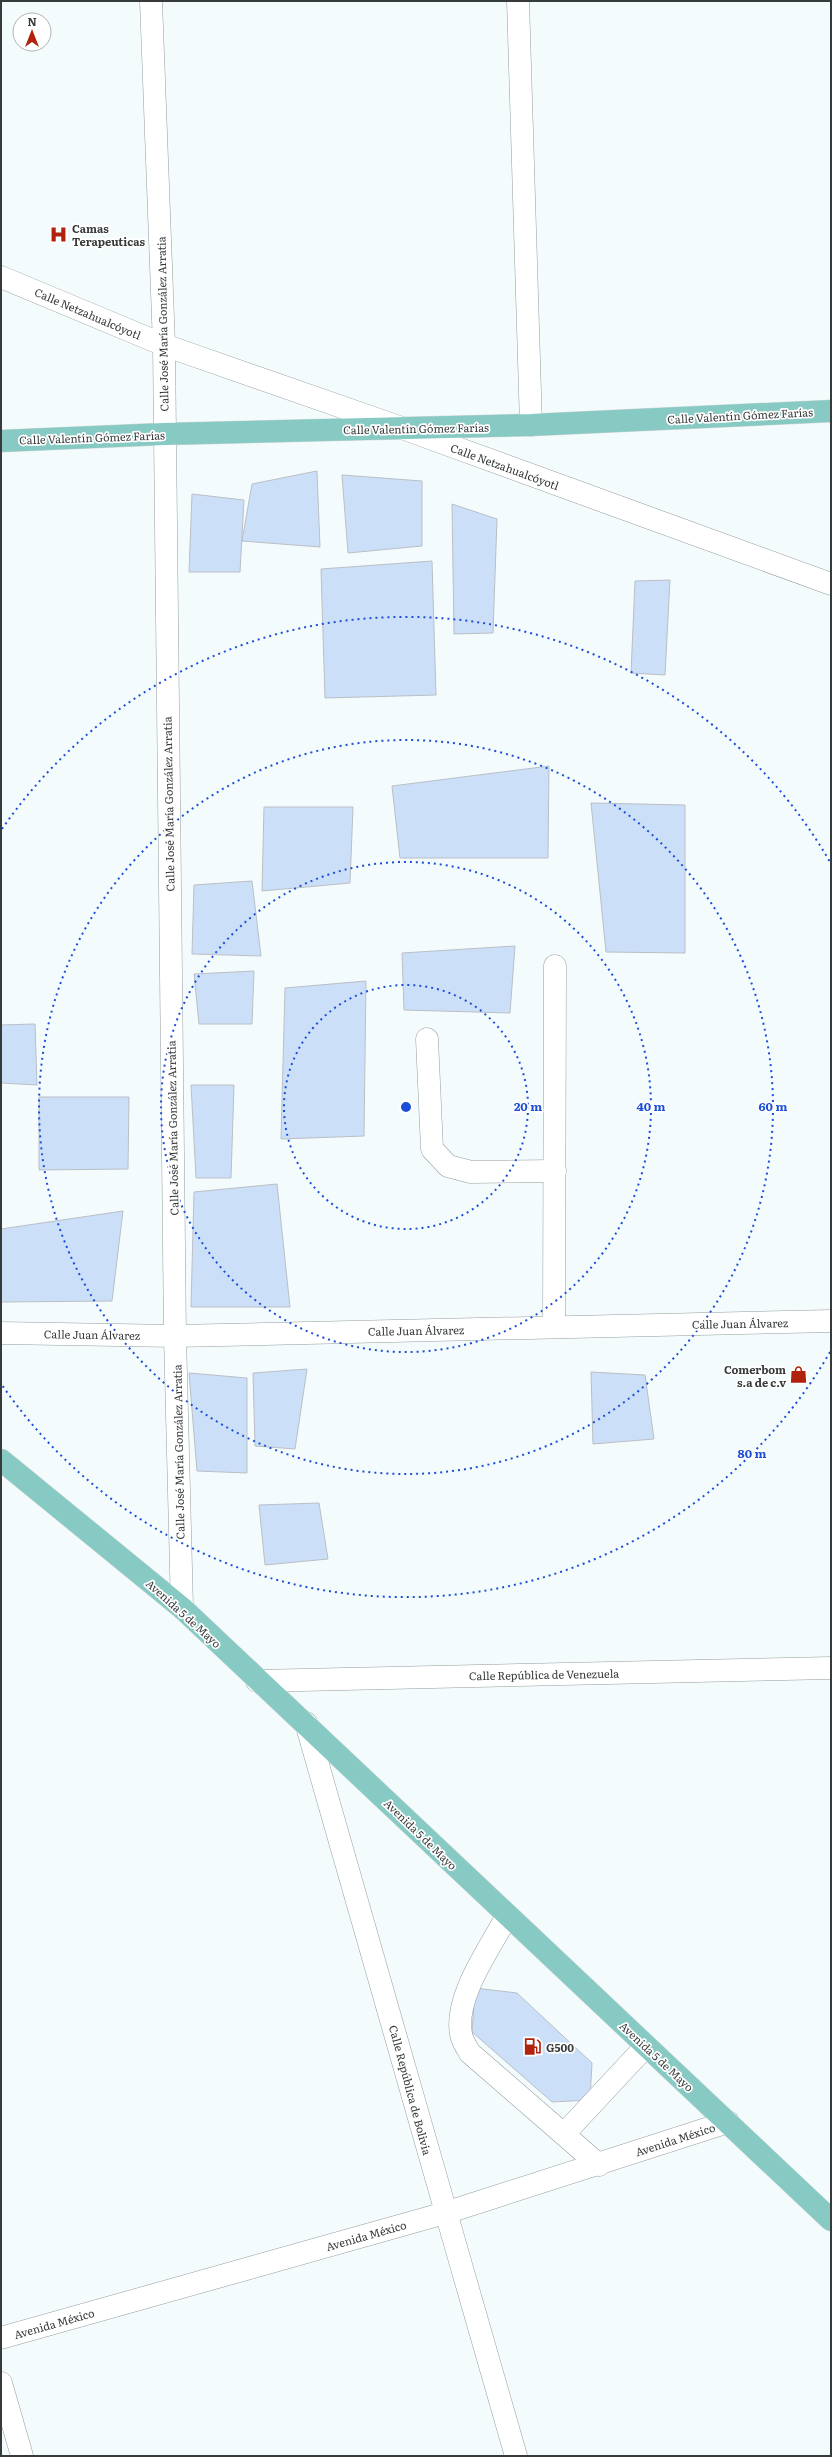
<svg xmlns="http://www.w3.org/2000/svg" width="832" height="2457" font-family="Literata,serif">
	<rect width="100%" height="100%" fill="#f3fbfd"/>
	<g fill="#cbdff9" stroke="#bbbfc4">
		<polygon points="317,471 320,547 242,541 252,484"/>
		<polygon points="342,475 422,481 422,546 348,553"/>
		<polygon points="192,494 244,500 240,572 189,572"/>
		<polygon points="452,504 497,519 493,633 454,634"/>
		<polygon points="432,561 436,695 325,698 321,569"/>
		<polygon points="670,580 665,675 631,673 635,581"/>
		<polygon points="549,766 548,858 400,858 392,786"/>
		<polygon points="591,803 685,805 685,953 606,952"/>
		<polygon points="264,807 353,807 350,883 262,891"/>
		<polygon points="252,881 261,956 192,954 194,885"/>
		<polygon points="515,946 510,1013 404,1010 402,953"/>
		<polygon points="254,971 252,1024 199,1024 194,974"/>
		<polygon points="366,981 364,1136 281,1139 285,988"/>
		<polygon points="35,1024 37,1085 1,1083 1,1025"/>
		<polygon points="191,1085 234,1085 231,1178 196,1178"/>
		<polygon points="39,1097 129,1097 128,1169 39,1170"/>
		<polygon points="277,1184 290,1307 191,1307 194,1192"/>
		<polygon points="123,1211 112,1301 1,1302 1,1229"/>
		<polygon points="307,1369 295,1449 255,1446 253,1373"/>
		<polygon points="591,1372 645,1375 654,1439 593,1444"/>
		<polygon points="189,1373 247,1378 247,1473 197,1471"/>
		<polygon points="319,1503 328,1559 265,1565 259,1505"/>
		<polygon points="475,1988 517,1993 592,2063 590,2100 552,2102 472,2032"/>
	</g>
	<g fill="none" stroke-linecap="round" stroke-linejoin="round">
		<defs>
			<g id="minor">
				<polyline points="151,1 164,345 175,1336 182,1608"/>
				<polyline points="518,1 531,425"/>
				<polyline points="1,277 164,345 402,428 831,584"/>
				<polyline points="427,1039 432,1149 448,1166 471,1172 555,1171"/>
				<polyline points="554,1327 555,966"/>
				<polyline points="1,1333 175,1336 831,1321"/>
				<polyline points="257,1681 831,1668"/>
				<path d="M306,1723c72,244 139,489 210,733"/>
				<path d="M507,1916c-17,32 -53,81 -46,118 1,7 6,14 9,19l129,112"/>
				<polyline points="564,2134 646,2046"/>
				<polyline points="1,2338 445,2213 728,2122"/>
				<polyline points="1,2383 22,2456"/>
			</g>
			<g id="major">
				<polyline points="1,441 164,434 531,425 831,411"/>
				<polyline points="1,1460 182,1608 831,2220"/>
			</g>
		</defs>
		<use href="#minor" stroke="#969d9f" stroke-width="23"/>
		<use href="#major" stroke="#d7d8d8" stroke-width="23"/>
		<use href="#minor" stroke="#fff" stroke-width="22"/>
		<use href="#major" stroke="#87cac4" stroke-width="22"/>
	</g>
	<g fill="none" stroke="#1d4ed8" stroke-width="2" stroke-dasharray="2 4">
		<circle cx="406" cy="1107" r="122"/>
		<circle cx="406" cy="1107" r="245"/>
		<circle cx="406" cy="1107" r="367"/>
		<path d="M830 1352A490 490 0 0 1 2 1385M2 829A490 490 0 0 1 830 862"/>
	</g>
	<defs>
		<symbol id="hospital-bare" viewBox="-9 -9 18 18"><path d="M-5-5h3v3.5h4V-5h3V5h-3V1.5h-4V5h-3Z" fill="#b0220c" stroke="#fff" stroke-width="2.5" paint-order="stroke"/></symbol>
		<symbol id="shop-bare" viewBox="-9 -9 18 18"><path d="M-5-2.5h2.3a2.7 3.5 0 0 1 5.4 0H5L5.5 6h-11ZM-1.5-2.5h3a1.5 2.3 0 0 0-3 0Z" fill="#b0220c" stroke="#fff" stroke-width="2.5" paint-order="stroke"/></symbol>
		<symbol id="fuel-bare" viewBox="-9 -9 18 18"><path d="M-5.5-6h7V0h2V4h1.3V-2.5L3-4.5l.8-.8L6-3V5H2.5V1h-1V6h-7ZM-4.2-4.7v3.2H.2V-4.7Z" fill="#b0220c" stroke="#fff" stroke-width="2.5" paint-order="stroke"/></symbol>
	</defs>
	<g fill-rule="evenodd">
		<use href="#hospital-bare" x="46" y="222" width="25" height="25"/>
		<use href="#shop-bare" x="786" y="1362" width="25" height="25"/>
		<use href="#fuel-bare" x="520" y="2034" width="25" height="25"/>
	</g>
	<g text-anchor="middle" dominant-baseline="central" stroke-width="3.5" stroke-linejoin="round" paint-order="stroke">
		<g font-size="11" font-weight="bold" fill="#373a3b" stroke="#fff" text-anchor="start">
			<text x="72" y="228">Camas<tspan x="72" dy="13">Terapeuticas</tspan></text>
			<text x="786" y="1369" text-anchor="end">Comerbom<tspan x="786" dy="13">s.a de c.v</tspan></text>
			<text x="546" y="2047">G500</text>
		</g>
		<g font-size="11" fill="#373a3b" stroke="#fff">
			<text transform="translate(88 313) rotate(23)">Calle Netzahualcóyotl</text>
			<text transform="translate(162 324) rotate(-91)">Calle José María González Arratia</text>
			<text transform="translate(740 415) rotate(-3)">Calle Valentín Gómez Farías</text>
			<text transform="translate(416 428) rotate(-1)">Calle Valentín Gómez Farías</text>
			<text transform="translate(92 437) rotate(-2)">Calle Valentín Gómez Farías</text>
			<text transform="translate(505 466) rotate(20)">Calle Netzahualcóyotl</text>
			<text transform="translate(168 804) rotate(-91)">Calle José María González Arratia</text>
			<text transform="translate(172 1128) rotate(-91)">Calle José María González Arratia</text>
			<text transform="translate(740 1323) rotate(-1)">Calle Juan Álvarez</text>
			<text transform="translate(416 1330) rotate(-1)">Calle Juan Álvarez</text>
			<text transform="translate(92 1334) rotate(1)">Calle Juan Álvarez</text>
			<text transform="translate(178 1452) rotate(-91)">Calle José María González Arratia</text>
			<text transform="translate(184 1613) rotate(42)">Avenida 5 de Mayo</text>
			<text transform="translate(544 1674) rotate(-1)">Calle República de Venezuela</text>
			<text transform="translate(421 1834) rotate(44)">Avenida 5 de Mayo</text>
			<text transform="translate(657 2056) rotate(43)">Avenida 5 de Mayo</text>
			<text transform="translate(411 2090) rotate(75)">Calle República de Bolivia</text>
			<text transform="translate(675 2139) rotate(-18)">Avenida México</text>
			<text transform="translate(366 2235) rotate(-16)">Avenida México</text>
			<text transform="translate(54 2323) rotate(-16)">Avenida México</text>
		</g>
	</g>
	<circle cx="406" cy="1107" r="6" fill="#1d4ed8" stroke="#fff" stroke-width="2"/>
	<g font-size="12" text-anchor="middle" font-weight="bold" fill="#1d4ed8" stroke="#fff" stroke-width="3.5" stroke-linejoin="round" paint-order="stroke">
		<text x="528" y="1111">20 m</text>
		<text x="651" y="1111">40 m</text>
		<text x="773" y="1111">60 m</text>
		<text x="752" y="1458">80 m</text>
	</g>
	<rect width="832" height="2457" fill="none" stroke="#373a3b" stroke-width="4"/>
	<g transform="translate(32 32)"><circle r="19" fill="#ffffff" stroke="#afb0b1"/>
	<path d="M0-3L7 15L0 10L-7 15Z" fill="#b0220c"/>
	<text y="-6" font-size="11" font-weight="bold" text-anchor="middle" fill="#373a3b">N</text>
	</g>
</svg>
